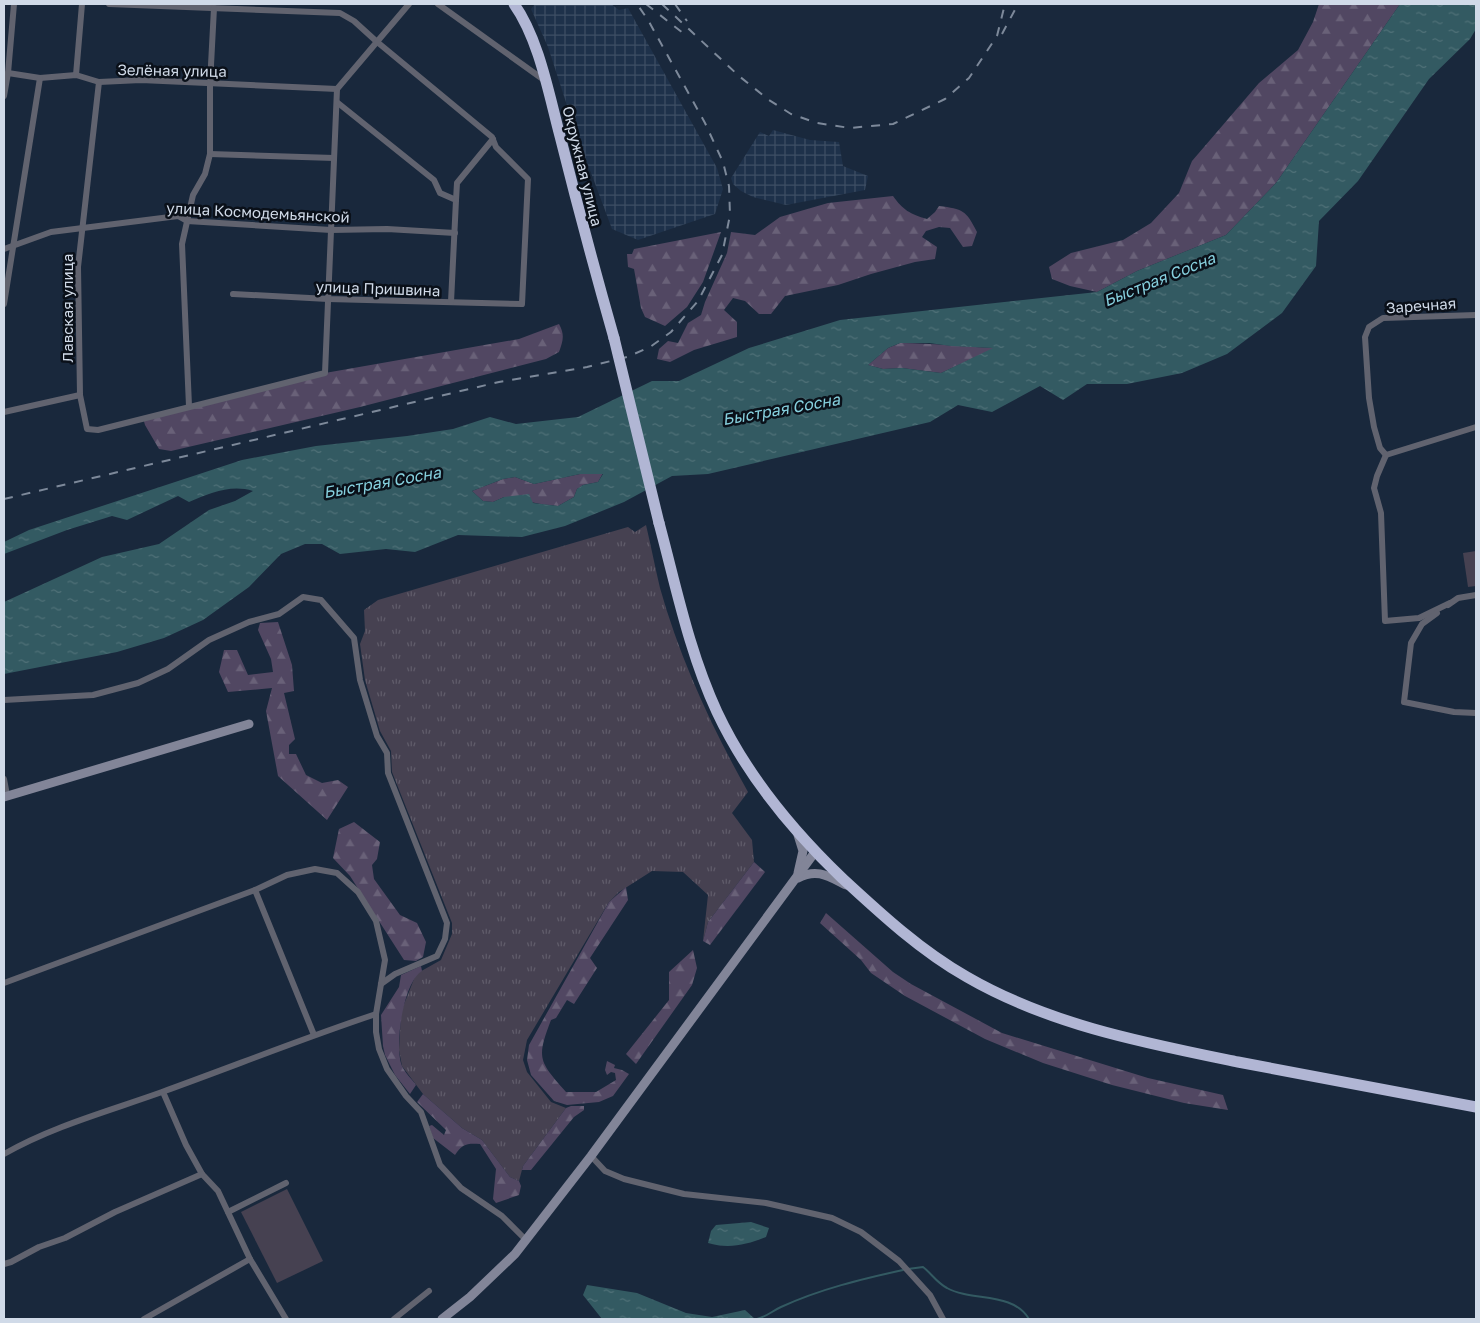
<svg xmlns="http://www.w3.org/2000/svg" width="1480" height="1323" font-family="'Golos Text',sans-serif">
	<defs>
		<pattern id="industrial-grid" width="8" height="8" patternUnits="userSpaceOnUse" patternTransform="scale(1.25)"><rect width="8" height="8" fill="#1e314a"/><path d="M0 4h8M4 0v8" fill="none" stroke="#3e4e64"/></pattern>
		<pattern id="grass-tufts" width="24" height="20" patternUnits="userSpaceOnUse" patternTransform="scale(1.25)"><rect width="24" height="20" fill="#464151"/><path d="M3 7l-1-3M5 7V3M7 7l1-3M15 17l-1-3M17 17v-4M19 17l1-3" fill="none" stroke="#605c6a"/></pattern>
		<pattern id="forest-firs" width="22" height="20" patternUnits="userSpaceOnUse" patternTransform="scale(1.25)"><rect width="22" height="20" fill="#514762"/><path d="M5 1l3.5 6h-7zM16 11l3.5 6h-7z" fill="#696178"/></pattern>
		<pattern id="water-ripples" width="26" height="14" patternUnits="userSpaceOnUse" patternTransform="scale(1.25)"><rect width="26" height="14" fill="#335a62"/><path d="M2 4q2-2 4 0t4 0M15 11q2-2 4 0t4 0" fill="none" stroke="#507178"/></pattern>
	</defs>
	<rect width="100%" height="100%" fill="#19283c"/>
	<g fill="url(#industrial-grid)">
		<polygon points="535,4 611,4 619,10 628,8 717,168 723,189 715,214 638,240 612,229 575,130 548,47 531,9"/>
		<polygon points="773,130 810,140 839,142 843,166 868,176 865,190 786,205 753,197 741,191 733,184 731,178 760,132 769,136"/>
	</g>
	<path fill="url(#grass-tufts)" d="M646,525c5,21 9,42 14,63 20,71 52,140 88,204l-16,21 20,27 2,22 -46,60 -5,19 5,-46 -25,-23 -31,-1 -33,21 -10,10 -82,138 -4,20 4,12 24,30 15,6 -43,58 -4,15 -9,-4 -28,-37 -20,-12 -39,-34 -21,-28 -3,-16 2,-38 15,-38 25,-14 11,-26v-11l-60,-151 -1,-21 -11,-20 -15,-51 -5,-36 5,-13 -1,-21 14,-10 250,-73 7,5z"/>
	<g fill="url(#forest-firs)">
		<polygon points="1319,4 1400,4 1276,183 1226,235 1137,271 1097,292 1070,286 1052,279 1049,267 1071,253 1123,240 1151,223 1179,193 1192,161 1259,83 1298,50 1313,22"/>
		<path d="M893,196c10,14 17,18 34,23l8,-7 4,-6c24,3 27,4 38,26l-5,14 -9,1 -13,-19 -11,-1 -13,4 -4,6 15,10 -2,12 -20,3 -44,12 -33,11 -53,11 -14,18h-12l-14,-13 -12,-3 -9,12 13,12v15l-43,13 -24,12 -13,-3 2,-10 9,-8 10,2 10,-20 13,-8 4,-13 22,-49 4,-21 24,3 25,-18 48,-14z"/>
		<polygon points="721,232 703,282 687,307 665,326 645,317 641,308 634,269 628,267 627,254 632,254 634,249"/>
		<path d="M559,324c6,11 4,17 0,28l-13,7 -186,48 -189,44 -12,-2 -14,-24 -2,-7 182,-45 194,-34z"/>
		<path d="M900,343c32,0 63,4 95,5l-54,25 -39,-5 -19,1 -15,-4 20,-17z"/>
		<polygon points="603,473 598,482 583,485 577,489 574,497 558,506 541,504 504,497 493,502 483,501 472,491 503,479 515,477 534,484 580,474"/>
		<polygon points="278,622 292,665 294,691 284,693 295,739 289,745 289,754 296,754 306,775 322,783 338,780 348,787 327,820 278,776 266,711 272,688 228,692 219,672 224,650 237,650 248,675 273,672 271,659 258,630 260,623"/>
		<polygon points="354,822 380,842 377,859 372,865 374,879 400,915 417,923 426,942 423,957 416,961 404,960 350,876 333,858 339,829"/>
		<polygon points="754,862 765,872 710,945 703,941 708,922"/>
		<path d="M626,887l2,13 -38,58 7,10 -23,36 -7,-4 -11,18 -5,2c-15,39 -12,41 15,72h30l20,-12 -1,-7 -4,-1 -4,3 -2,-5 2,-9 8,4 -1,3 8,2 7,4 -16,22 -14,6 -32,3 -13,-4 -23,-26 -4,-15 2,-15 80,-143z"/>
		<polygon points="826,913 893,972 911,984 1002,1033 1148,1078 1223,1095 1228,1110 1184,1103 1112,1085 1043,1063 985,1039 905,996 871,973 861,960 820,923"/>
		<polygon points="693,950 697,968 692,985 636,1064 626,1054 669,1000 669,972"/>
		<path d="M421,966l1,5c-19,11 -28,76 -20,95 3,7 10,13 14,19l-6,9 -15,-19 -10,-20 -2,-9 -2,-31 18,-28 2,-12z"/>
		<path d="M423,1094l39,34 20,12 28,37 9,4 2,5 -2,9 -23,8 -3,-4 3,-30 -16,-25c-13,-1 -18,0 -25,11l-22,-17 -4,-12 3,-1 12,10 2,-5 -29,-28z"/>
		<polygon points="571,1106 584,1106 584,1110 574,1117 531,1170 522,1170 523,1166 566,1108"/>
	</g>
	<g fill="#464151">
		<polygon points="1476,551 1476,586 1468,587 1463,553"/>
		<polygon points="287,1189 323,1261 277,1283 241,1212"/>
	</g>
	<g fill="url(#water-ripples)" fill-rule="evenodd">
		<path d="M1400,4h76v25l-6,10 -41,40 -71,102 -39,40 -3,45 -34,47 -55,41 -45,19 -55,11h-40l-24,16 -23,-14 -48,26 -34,-7 -28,17 -222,52 -36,2 -48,26 -59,24 -43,11 -64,-2 -43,17 -29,-3 -46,5 -18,-10h-17l-24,10 -32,33 -46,33 -39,18 -47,14 -113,22v-72l98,-45 57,-13 50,-34 26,-9 18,-10c-22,-7 -43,2 -64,11l-11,-6 -51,24 -15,-4 -45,14 -63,24v-12l25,-12 213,-70 74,-14 91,-10 46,-7 37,-12 26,7 62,-7 74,-36h27l70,-33 91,-28 257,-28 40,-21 89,-36 50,-52zM900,343h29l22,3 42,2 -52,25 -39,-5 -19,1 -15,-4 20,-17zM580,474h23l-5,8 -15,3 -6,4 -3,8 -16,9 -25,-3 -4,-9 -25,3 -11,5 -10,-1 -11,-10 31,-12 12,-2 19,7z"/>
		<path d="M751,1222l18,6 -3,9c-19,8 -38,12 -58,6l3,-12 5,-6z"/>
		<polygon points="587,1285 637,1293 686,1313 712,1317 745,1310 755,1319 602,1319 583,1295"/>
	</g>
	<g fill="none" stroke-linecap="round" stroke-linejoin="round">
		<g stroke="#335a62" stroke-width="2">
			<path d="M908,1269l15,-2c8,6 14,16 24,21 25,14 65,3 82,31"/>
			<path d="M757,1319c11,-3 15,-8 24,-12 39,-18 81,-28 122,-37"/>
		</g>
		<g stroke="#61636f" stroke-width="6">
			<polyline points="109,4 340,13 354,21 376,41 492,137 496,147 528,179 522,304 328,299 233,294"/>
			<polyline points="438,4 544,80"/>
			<polyline points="8,73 40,78 76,75 99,82 141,80 337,89"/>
			<polyline points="76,75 82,4"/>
			<polyline points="99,82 78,267 80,395 87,429 98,430 325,373 337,89 409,4"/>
			<polyline points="4,96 8,73 14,4"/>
			<polyline points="338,103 434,180 440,193 456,200 451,302"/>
			<polyline points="210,154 334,158"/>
			<polyline points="456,200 457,183 493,139"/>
			<polyline points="4,249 51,232 178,216 187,221 331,230 387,229 455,233"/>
			<polyline points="4,304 40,78"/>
			<polyline points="189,406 182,244 193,195 205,174 210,154 210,84 214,8"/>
			<polyline points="4,412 80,395"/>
			<polyline points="1386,455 1380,448 1374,427 1369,398 1365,337 1369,327 1383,318 1476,315"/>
			<polyline points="1386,455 1377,476 1374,488 1381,513 1385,621 1419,618 1450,603"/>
			<polyline points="1386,455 1476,427"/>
			<polyline points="1448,605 1458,598 1476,595"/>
			<polyline points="1437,613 1422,624 1411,643 1404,702 1454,712 1476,713"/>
			<polyline points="4,700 93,695 138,683 168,669 209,640 249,622 279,614 303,597 321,600 354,638 360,680 377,736 387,753 388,773 447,923 445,939 437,956 395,974 381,984"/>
			<polyline points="4,779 7,795"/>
			<polyline points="255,890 314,1035"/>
			<polyline points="4,983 255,890 287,875 315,869 337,873 358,892 376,921 385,960 376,1014 376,1032 379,1049 387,1069 406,1096 421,1112 440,1165 461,1188 502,1216 526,1240"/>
			<polyline points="163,1092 186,1145 202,1174 218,1191 250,1259 286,1319"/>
			<path d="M4,1154c49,-28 105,-43 158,-62 72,-26 142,-54 214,-78"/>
			<polyline points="591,1156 605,1171 624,1179 684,1194 766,1203 832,1218 861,1232 899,1261 930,1295 943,1319"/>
			<polyline points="228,1212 286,1183"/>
			<polyline points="4,1264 11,1262 39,1247 65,1238 115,1212 202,1174"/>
			<polyline points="144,1319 250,1259"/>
			<polyline points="394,1319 429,1291"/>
		</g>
		<g stroke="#828598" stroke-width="9">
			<polyline points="4,797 249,724"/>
			<polyline points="798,873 803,851 798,835"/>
			<path d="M798,878c19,-10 30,-2 48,7"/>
			<polyline points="442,1319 470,1297 515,1254 591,1156 815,852"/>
		</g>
		<g stroke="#b1b6d4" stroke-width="11">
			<path d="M514,4c25,35 35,91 46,132 17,68 35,135 54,202"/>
			<path d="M659,523c17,63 30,129 58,189 30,64 75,118 125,166 39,36 79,73 125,99 83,48 178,66 271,85 80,15 159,30 238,45"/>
		</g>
		<g stroke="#7d899a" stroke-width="2" stroke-dasharray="9 9" stroke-linecap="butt">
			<polyline points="646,4 688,37"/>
			<polyline points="662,4 739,76 769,100 791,114 817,123 850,128 893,124 945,99 969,78 997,36 1005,4"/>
			<polyline points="675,4 687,21"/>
			<polyline points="1002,34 1018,4"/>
			<polyline points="4,499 499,382 587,367 627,357 650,347 671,332 698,301 722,255 730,215 729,186 723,162 705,123 648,20 637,4"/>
		</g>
		<polyline stroke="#b1b6d4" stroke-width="11" points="614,338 659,523"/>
	</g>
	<g text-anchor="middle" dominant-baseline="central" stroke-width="5" stroke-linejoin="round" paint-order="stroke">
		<g font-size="15" fill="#d0dae8" stroke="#0a1019">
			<text transform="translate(172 70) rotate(1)">Зелёная улица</text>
			<text transform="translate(583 166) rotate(76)">Окружная улица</text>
			<text transform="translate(258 212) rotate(3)">улица Космодемьянской</text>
			<text transform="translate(378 288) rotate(2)">улица Пришвина</text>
			<text transform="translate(1421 305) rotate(-4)">Заречная</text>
			<text transform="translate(67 308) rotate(-90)">Лавская улица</text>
		</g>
		<g font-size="16" font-style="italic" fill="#86d0de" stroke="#0a1019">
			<text transform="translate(1159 279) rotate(-22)">Быстрая Сосна</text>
			<text transform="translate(781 409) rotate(-10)">Быстрая Сосна</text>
			<text transform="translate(382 482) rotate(-10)">Быстрая Сосна</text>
		</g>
	</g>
	<rect width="1480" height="1323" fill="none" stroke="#d0dae8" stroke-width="10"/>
</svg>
